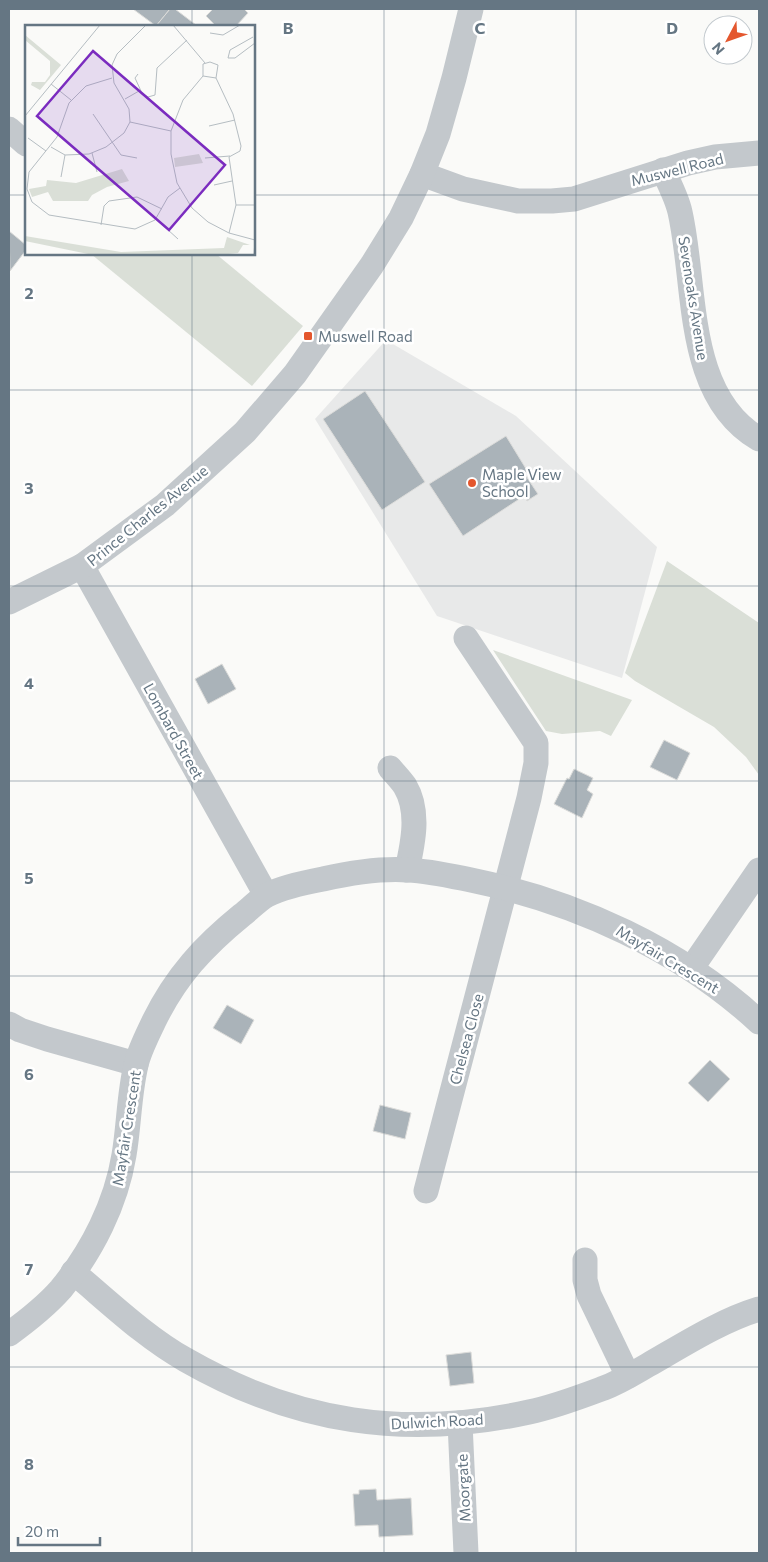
<svg xmlns="http://www.w3.org/2000/svg" width="768" height="1562" font-family="Commissioner,sans-serif">
	<rect width="100%" height="100%" fill="#fafaf8"/>
	<polygon fill="#e8e9e9" points="386,340 516,416 657,547 622,678 437,616 315,419"/>
	<g fill="#dadfd7">
		<polygon points="91,254 216,254 303,326 252,386"/>
		<polygon points="667,561 759,623 759,775 746,757 714,727 635,681 625,673"/>
		<polygon points="493,650 632,700 611,736 600,731 562,734 546,731"/>
	</g>
	<g fill="#aab3b9" stroke="#dcdcda">
		<polygon points="133,9 170,9 156,26"/>
		<polygon points="170,9 175,9 196,25 156,26"/>
		<polygon points="213,9 244,9 248,13 236,26 216,26 206,16"/>
		<polygon points="9,231 26,245 26,250 10,271"/>
		<polygon points="365,391 425,482 382,510 323,419"/>
		<polygon points="506,436 528,472 524,473 538,494 527,501 524,496 463,536 429,484"/>
		<polygon points="222,664 236,689 208,704 195,679"/>
		<polygon points="664,740 690,753 677,780 650,767"/>
		<polygon points="574,769 593,778 587,790 593,794 582,818 554,804 567,778 569,779"/>
		<polygon points="227,1005 254,1020 241,1044 213,1028"/>
		<polygon points="710,1060 730,1079 708,1102 688,1083"/>
		<polygon points="380,1105 411,1113 405,1139 373,1131"/>
		<polygon points="471,1352 474,1383 450,1386 446,1355"/>
		<polygon points="376,1489 377,1500 411,1498 413,1535 379,1537 378,1525 355,1526 353,1494 359,1494 359,1490"/>
	</g>
	<g fill="none" stroke-linecap="round" stroke-linejoin="round">
		<g stroke="#c3c8cc" stroke-width="25">
			<polyline points="9,129 26,144"/>
			<path d="M663,170c6,13 14,28 17,42 17,75 4,183 79,227"/>
			<polyline points="422,174 463,189 518,201 552,201 574,199 688,163 715,157 759,153"/>
			<polyline points="82,566 266,895"/>
			<polyline points="9,602 82,566 165,505 245,432 295,374 372,265 401,218 422,174 438,134 454,78 471,9"/>
			<path d="M390,768c5,6 11,12 15,18 15,25 8,57 2,84"/>
			<polyline points="691,969 759,870"/>
			<polyline points="9,1024 20,1030 47,1039 136,1064"/>
			<polyline points="426,1191 529,798 536,763 536,743 466,638"/>
			<polyline points="585,1260 585,1280 589,1295 628,1376"/>
			<path d="M73,1272c36,30 72,65 113,88 110,63 220,79 343,52 25,-5 51,-15 75,-24 16,-6 30,-15 44,-23 35,-20 72,-44 111,-56"/>
			<path d="M9,1334c18,-13 37,-28 52,-45 31,-38 55,-85 63,-134 5,-29 5,-61 12,-90 3,-14 12,-31 18,-44 22,-45 50,-75 88,-106 8,-6 16,-15 25,-20 14,-7 40,-13 56,-16 27,-6 57,-11 85,-9 21,1 43,6 63,10 106,22 209,69 288,142"/>
			<polyline points="460,1423 466,1553"/>
		</g>
	</g>
	<path fill="none" stroke="#657683" stroke-width="1" stroke-opacity="0.55" d="M192,9v17M384,9v1544M576,9v1544M9,195h17M254,195h505M192,254v1299M9,390h750M9,586h750M9,781h750M9,976h750M9,1172h750M9,1367h750"/>
	<g fill="#e4572e" stroke="#fff" stroke-width="2">
		<rect x="303" y="331" width="10" height="10" rx="2.5"/>
		<circle cx="472" cy="483" r="5"/>
	</g>
	<g text-anchor="middle" dominant-baseline="central" stroke-width="5" stroke-linejoin="round" paint-order="stroke">
		<g font-size="15" fill="#657683" stroke="#fff">
			<text transform="translate(677 169) rotate(-14)">Muswell Road</text>
			<text transform="translate(694 298) rotate(81)">Sevenoaks Avenue</text>
			<text transform="translate(147 515) rotate(-39)">Prince Charles Avenue</text>
			<text transform="translate(174 731) rotate(61)">Lombard Street</text>
			<text transform="translate(668 959) rotate(31)">Mayfair Crescent</text>
			<text transform="translate(466 1039) rotate(-75)">Chelsea Close</text>
			<text transform="translate(126 1128) rotate(-81)">Mayfair Crescent</text>
			<text transform="translate(437 1421) rotate(-3)">Dulwich Road</text>
			<text transform="translate(463 1488) rotate(-93)">Moorgate</text>
		</g>
		<g font-size="15" fill="#657683" stroke="#fff" text-anchor="start">
			<text x="318" y="336">Muswell Road</text>
			<text x="482" y="474">Maple View<tspan x="482" dy="17">School</tspan></text>
		</g>
	</g>
	<g transform="translate(25 25)">
		<rect width="230" height="230" fill="#fafaf8"/>
		<path d="M0,10l36,30 -21,25 -9,-5 1,-3h13l5,-7v-14l-25,-21zM174,129l4,9 -28,4 -1,-9zM97,144l7,12 -22,6 -15,8 -4,6h-35l-5,-9 -16,5 -3,-8 17,-3 1,-6 29,3zM0,211l96,16 103,-4 3,-11 23,8h-7l-5,8 -19,2h-126l-68,-14z" fill="#dadfd7"/>
		<path fill="none" stroke="#b5bdc2" stroke-width="1" d="M148,0l32,38M185,8l13,2 17,-10M203,33l2,-8 23,-13M203,33h7l20,-15M113,49l-3,4 6,13M178,51l-20,24 -12,31v23l6,29 15,25 16,14 21,11 26,7M178,51v-12l7,-2 8,3M178,51l13,2 2,-13M87,53l-26,8 -17,17 -12,34 -28,35 -2,17 5,13 17,13 86,14 20,-9 13,-23 12,-9M191,53l17,36 8,32 -1,5 -11,6 7,48 -7,28M26,59l20,16M100,74l14,-8 9,6 7,-2 2,-27 30,-28M68,89l28,41 16,3M0,91l75,-91M105,97l41,9M184,101l26,-6M3,113l18,13M26,122l14,8 24,-1 17,-7 18,-14 6,-11 -1,-13 -15,-26 -2,-18 5,-11 29,-29M67,128l5,19M180,133l25,-2M36,152l4,-22M189,160l18,-4M211,180h19M131,194l22,20M76,200l3,-19 5,-5 28,-4 25,12M229,230l1,-15"/>
		<path fill="#7b2cbf" fill-opacity="0.15" stroke="#7b2cbf" stroke-width="2.5" d="M68,26l132,114 -56,65 -132,-114z"/>
		<rect width="230" height="230" fill="none" stroke="#657683" stroke-width="2.5"/>
	</g>
	<g font-size="16" text-anchor="middle" font-weight="bold" fill="#657683" stroke="#fff" stroke-width="5" stroke-linejoin="round" paint-order="stroke">
		<text x="288" y="34">B</text>
		<text x="480" y="34">C</text>
		<text x="672" y="34">D</text>
		<text x="29" y="299">2</text>
		<text x="29" y="494">3</text>
		<text x="29" y="689">4</text>
		<text x="29" y="884">5</text>
		<text x="29" y="1080">6</text>
		<text x="29" y="1275">7</text>
		<text x="29" y="1470">8</text>
	</g>
	<rect width="768" height="1562" fill="none" stroke="#657683" stroke-width="20"/>
	<g transform="translate(728 40) rotate(229)"><circle r="24" fill="#ffffff" stroke="#c1c8cd"/>
	<path d="M0-4L9 19L0 12L-9 19Z" fill="#e4572e"/>
	<text y="-8" font-size="14" font-weight="bold" text-anchor="middle" fill="#657683">N</text>
	</g>
	<path d="M18 1537v8h82v-8" fill="none" stroke="#657683" stroke-width="2.5"/>
	<text x="25" y="1537" font-size="15" fill="#657683" stroke="#ffffff" stroke-width="4" paint-order="stroke">20 m</text>
</svg>
